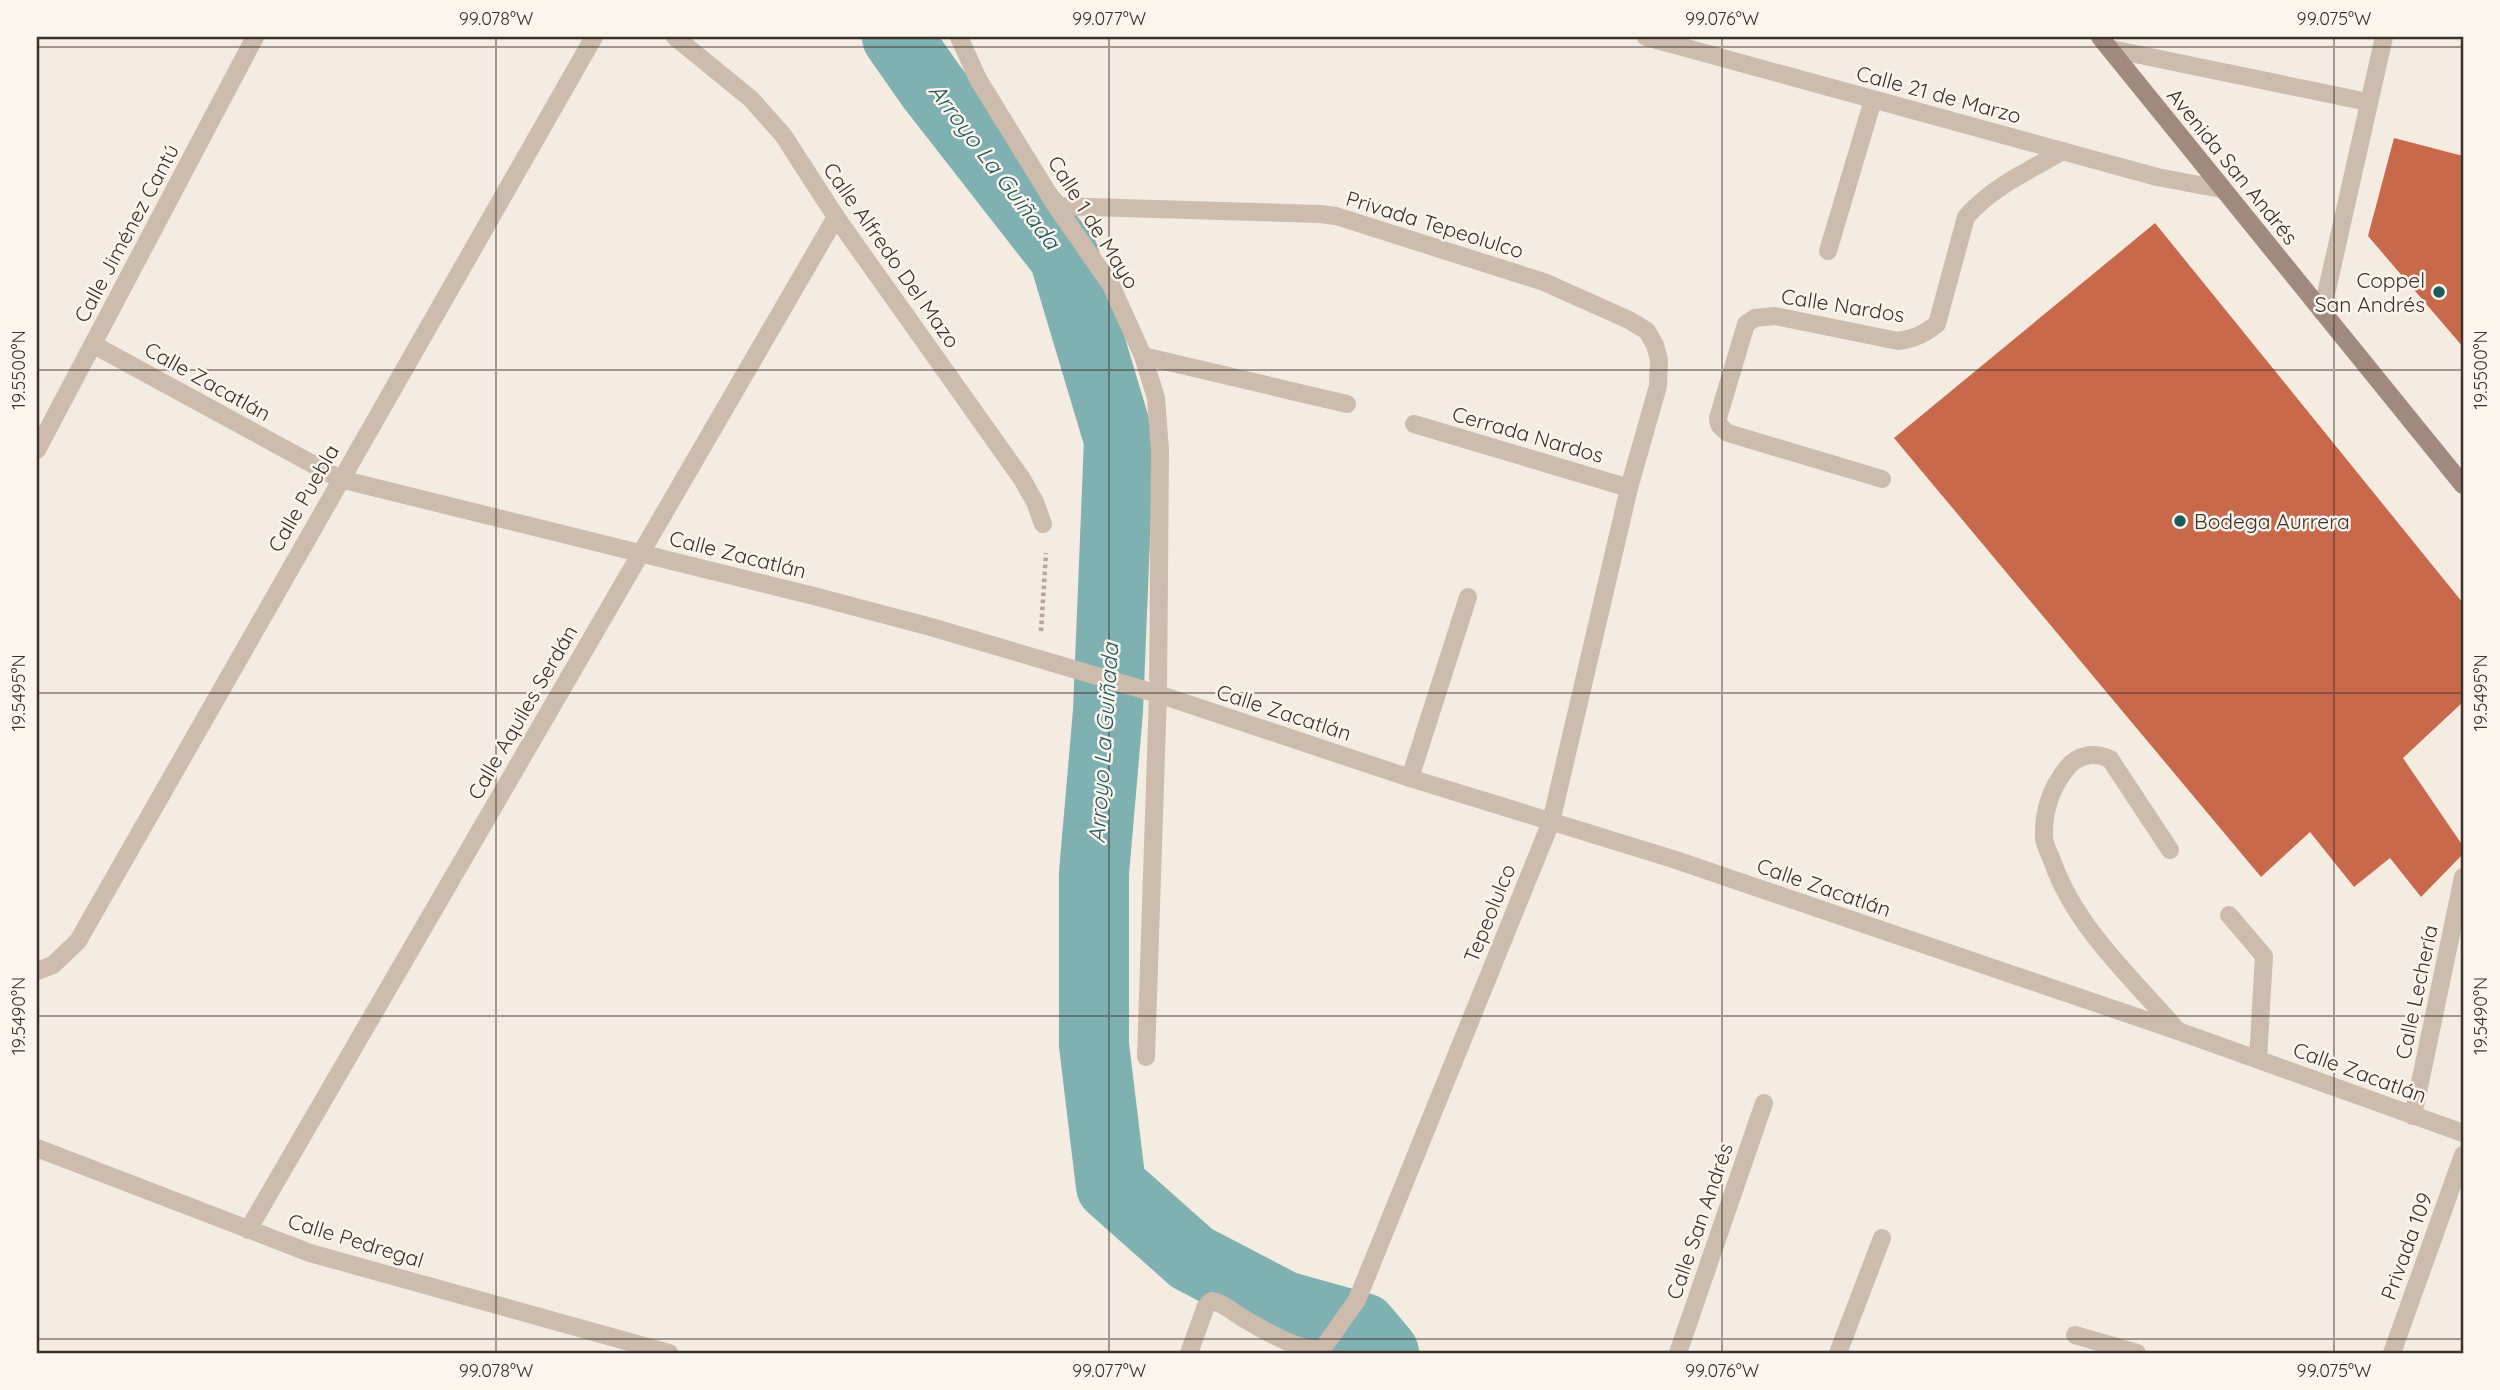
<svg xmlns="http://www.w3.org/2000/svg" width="2500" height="1390" font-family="Quicksand,sans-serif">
	<rect width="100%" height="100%" fill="#f4ebe1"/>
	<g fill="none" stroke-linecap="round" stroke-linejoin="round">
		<polyline stroke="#7fb0b2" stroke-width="70" points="897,37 932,87 1064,256 1119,440 1108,711 1094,873 1094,1045 1111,1186 1192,1258 1284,1306 1363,1328 1384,1353"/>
	</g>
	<g fill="#c8694b">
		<polygon points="2394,138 2463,156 2463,347 2368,236"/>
		<polygon points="2155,223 2463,603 2463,702 2403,758 2463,846 2463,854 2421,897 2390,858 2354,887 2310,832 2261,877 1894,438"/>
	</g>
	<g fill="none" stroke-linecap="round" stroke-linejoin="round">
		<polyline stroke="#b9a596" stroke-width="4.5" stroke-dasharray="3.5 3.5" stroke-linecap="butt" points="1041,631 1046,553"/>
		<g stroke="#cdbbac" stroke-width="18">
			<path d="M1882,479l-154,-46c-6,-5 -10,-7 -10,-15l28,-94 9,-6 20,-2 123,25c16,-2 26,-7 39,-17l29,-107c26,-30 62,-46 97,-66"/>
			<path d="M2170,850l-60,-91c-15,-7 -32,-5 -43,9 -17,21 -24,43 -23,70 1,8 6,17 9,25 23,65 81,117 125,168"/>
			<polyline points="2229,915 2264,956 2258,1059"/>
		</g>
		<g stroke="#cdbbac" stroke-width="18">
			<polyline points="675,37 751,99 783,135 836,217 1022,479 1035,502 1043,524"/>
			<polyline points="959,37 978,79 1056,206 1111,285 1143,356 1156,398 1160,450 1158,694 1146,1057"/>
			<polyline points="1646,37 2157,177 2221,189"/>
			<polyline points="2111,49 2368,102"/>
			<path d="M1056,206l264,8 16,2 208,66 85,38 18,11 8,14 4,15 -1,26 -29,102 -78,334 -194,478 -34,48c-21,6 -63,-20 -82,-31 -10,-6 -18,-15 -30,-16l-5,5 -17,47"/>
			<polyline points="1828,251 1873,100"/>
			<polyline points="2322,312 2384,37"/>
			<polyline points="94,345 340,479 810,595 931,627 1158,694 1410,778 1673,859 2178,1031 2463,1133"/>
			<polyline points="1143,356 1347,404"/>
			<polyline points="1414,424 1629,488"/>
			<polyline points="37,450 255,37"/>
			<polyline points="1410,778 1468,597"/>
			<polyline points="37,971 53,965 78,941 594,37"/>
			<polyline points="2413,1116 2463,877"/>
			<polyline points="37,1148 310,1253 669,1353"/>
			<polyline points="248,1230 836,217"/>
			<polyline points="2075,1335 2137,1353"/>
			<polyline points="1678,1353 1764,1103"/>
			<polyline points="1838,1353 1882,1238"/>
			<polyline points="2392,1353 2463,1155"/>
		</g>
		<polyline stroke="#a18a7d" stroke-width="18" points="2100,37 2463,485"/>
	</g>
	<path fill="none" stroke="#3b302b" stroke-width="2" stroke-opacity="0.45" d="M496,37v1316M1109,37v1316M1722,37v1316M2334,37v1316M37,47h2426M37,370h2426M37,693h2426M37,1016h2426M37,1339h2426"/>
	<g fill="#1f5a5e" stroke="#fbf5ee" stroke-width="2.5">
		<circle cx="2439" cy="292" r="7"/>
		<circle cx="2180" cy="521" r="7"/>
	</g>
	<g text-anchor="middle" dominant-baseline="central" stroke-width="5" stroke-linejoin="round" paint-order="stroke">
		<g font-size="21" fill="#3b302b" stroke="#fbf5ee">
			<text transform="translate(1939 94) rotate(15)">Calle 21 de Marzo</text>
			<text transform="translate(2233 166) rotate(51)">Avenida San Andrés</text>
			<text transform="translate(1094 222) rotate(58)">Calle 1 de Mayo</text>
			<text transform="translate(1435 224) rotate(17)">Privada Tepeolulco</text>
			<text transform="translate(126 233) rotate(-62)">Calle Jiménez Cantú</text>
			<text transform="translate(892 255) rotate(55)">Calle Alfredo Del Mazo</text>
			<text transform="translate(1843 305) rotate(9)">Calle Nardos</text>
			<text transform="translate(208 381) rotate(29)">Calle Zacatlán</text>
			<text transform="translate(1528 434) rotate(16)">Cerrada Nardos</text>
			<text transform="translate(303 498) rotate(-60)">Calle Puebla</text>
			<text transform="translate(738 554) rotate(14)">Calle Zacatlán</text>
			<text transform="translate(522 712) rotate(-60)">Calle Aquiles Serdán</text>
			<text transform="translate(1284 712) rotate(18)">Calle Zacatlán</text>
			<text transform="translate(1824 887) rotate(19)">Calle Zacatlán</text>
			<text transform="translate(1489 913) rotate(-68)">Tepeolulco</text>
			<text transform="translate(2416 992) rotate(-78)">Calle Lechería</text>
			<text transform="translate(2360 1072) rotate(20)">Calle Zacatlán</text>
			<text transform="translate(1699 1221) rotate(-71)">Calle San Andrés</text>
			<text transform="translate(356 1240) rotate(17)">Calle Pedregal</text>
			<text transform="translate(2406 1246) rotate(-70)">Privada 109</text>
		</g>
		<g font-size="21" fill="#3b302b" stroke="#fbf5ee" text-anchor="end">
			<text x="2425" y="280">Coppel<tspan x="2425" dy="24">San Andrés</tspan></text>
			<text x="2194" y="521" text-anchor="start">Bodega Aurrera</text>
		</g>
		<g font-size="23" font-style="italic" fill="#1f5a5e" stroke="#fbf5ee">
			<text transform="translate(995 166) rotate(53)">Arroyo La Guiñada</text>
			<text transform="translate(1103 743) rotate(-86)">Arroyo La Guiñada</text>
		</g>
	</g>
	<rect width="2500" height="1390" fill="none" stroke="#fbf5ee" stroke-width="77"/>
	<rect x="38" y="38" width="2424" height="1314" fill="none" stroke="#3b302b" stroke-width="2.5"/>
	<g font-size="18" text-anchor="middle" fill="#3b302b">
		<text x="496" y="25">99.078°W</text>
		<text x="1109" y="25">99.077°W</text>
		<text x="1722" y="25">99.076°W</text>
		<text x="2334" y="25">99.075°W</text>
		<text transform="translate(19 370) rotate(-90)" y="6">19.5500°N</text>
		<text transform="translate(2481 370) rotate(-90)" y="6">19.5500°N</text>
		<text transform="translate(19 693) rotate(-90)" y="6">19.5495°N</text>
		<text transform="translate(2481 693) rotate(-90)" y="6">19.5495°N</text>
		<text transform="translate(19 1016) rotate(-90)" y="6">19.5490°N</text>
		<text transform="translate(2481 1016) rotate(-90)" y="6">19.5490°N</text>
		<text x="496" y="1377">99.078°W</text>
		<text x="1109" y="1377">99.077°W</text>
		<text x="1722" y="1377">99.076°W</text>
		<text x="2334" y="1377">99.075°W</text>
	</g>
</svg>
